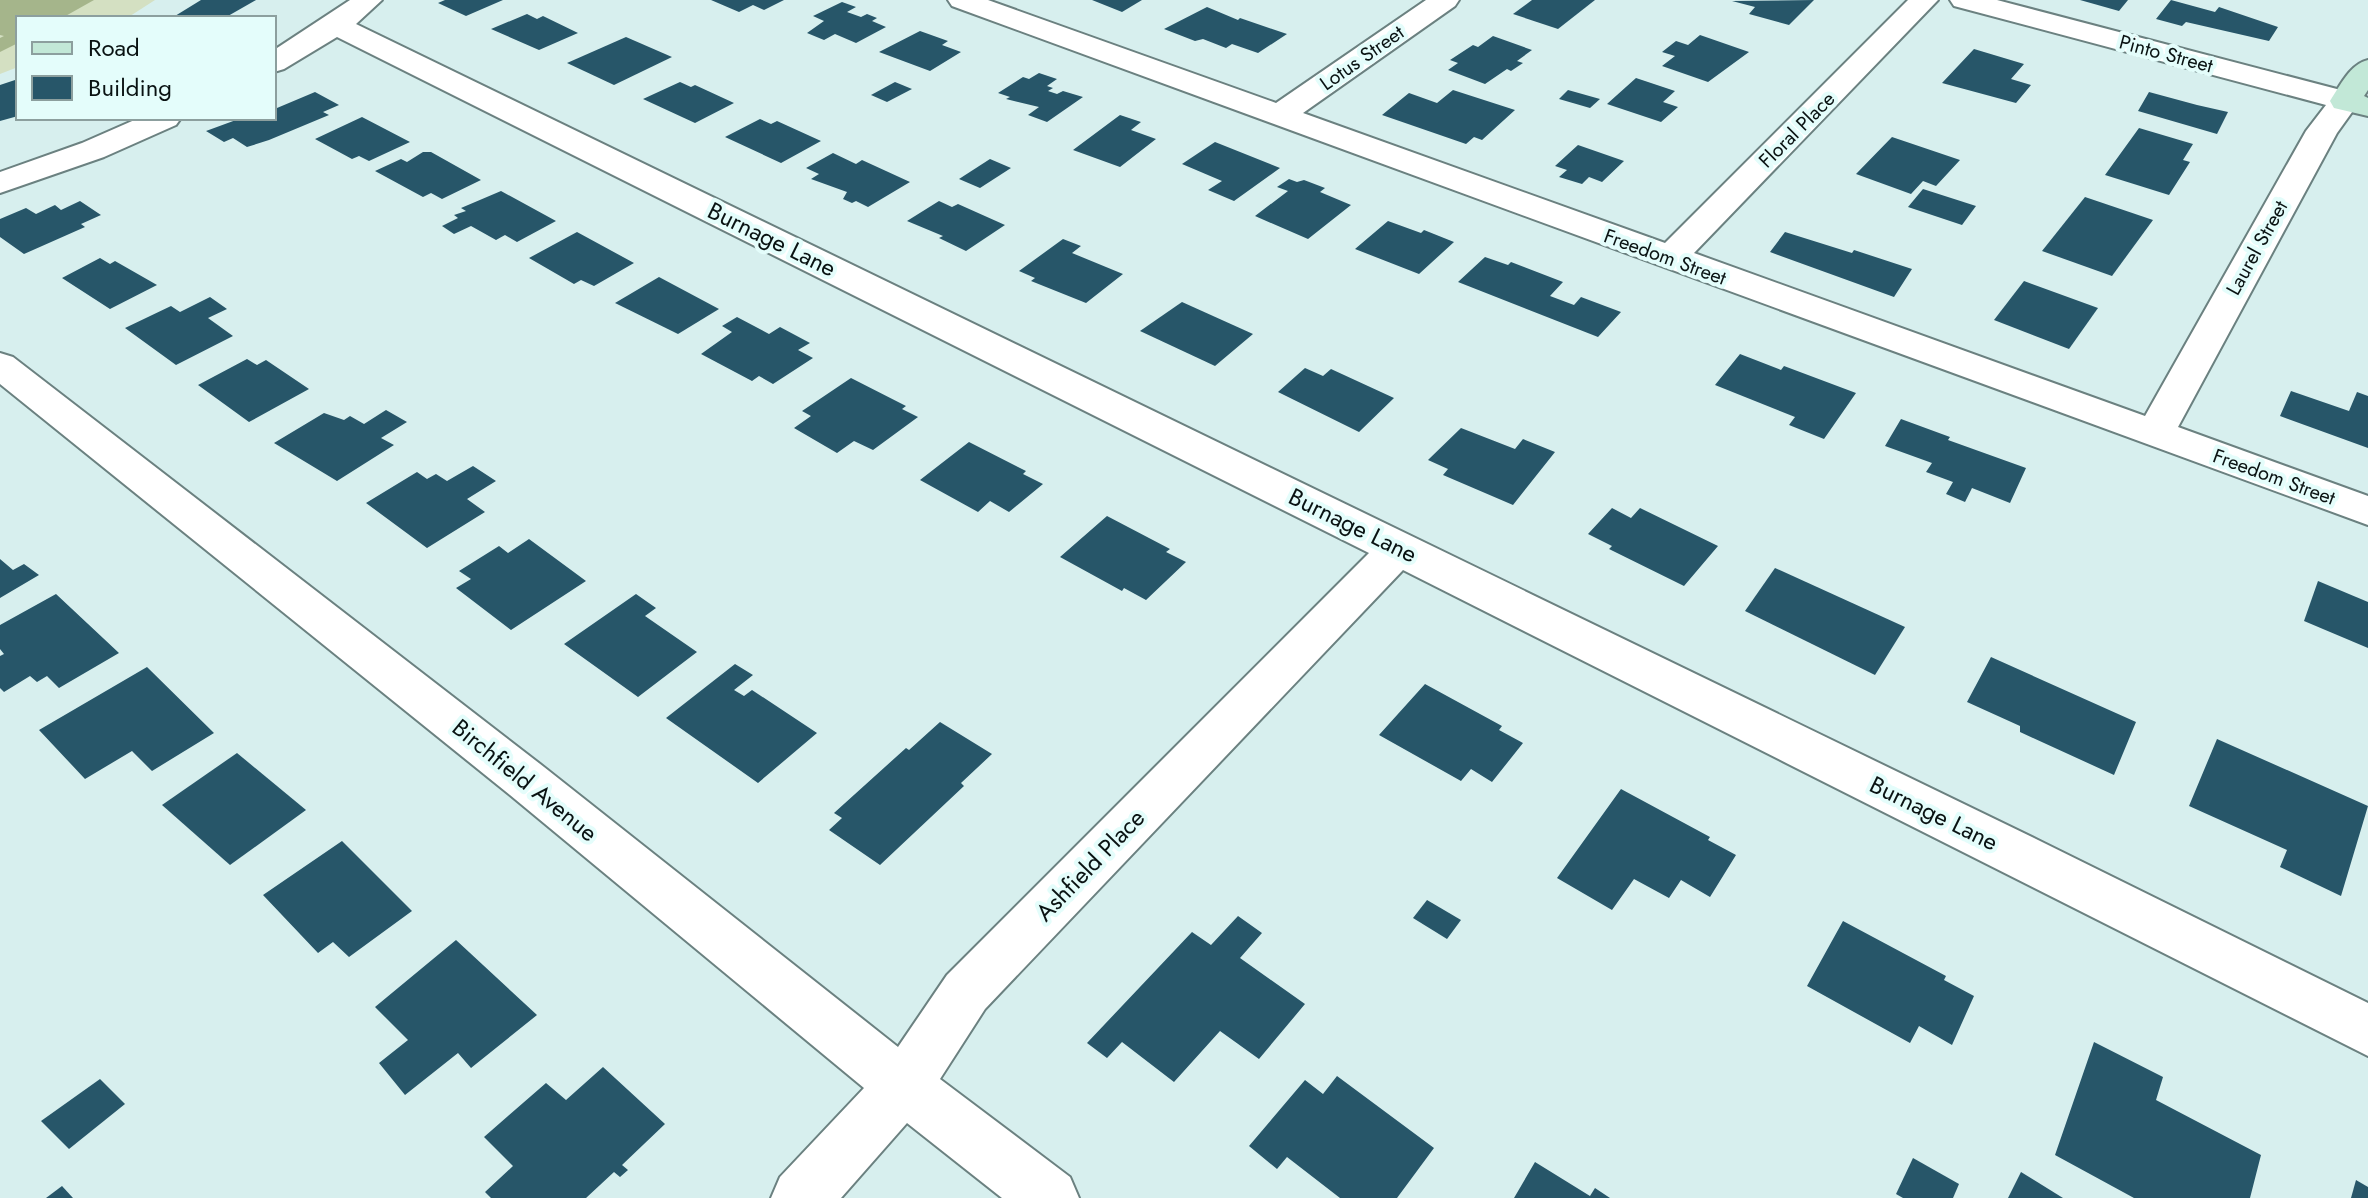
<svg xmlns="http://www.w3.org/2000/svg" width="2368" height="1198" font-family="Jost,sans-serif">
	<rect width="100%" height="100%" fill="#d7efee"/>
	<polygon fill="#d4e0c2" points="0,0 155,0 127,18 18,18 18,67 0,74"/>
	<polygon fill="#a5b58b" points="0,0 94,0 62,18 18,18 18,43 0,52 0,38 4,36 0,35"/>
	<g fill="#275669">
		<polygon points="201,0 256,0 228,16 232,18 175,16"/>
		<polygon points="445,0 503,0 466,16 438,3"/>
		<polygon points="711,0 784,0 764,10 753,5 739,12"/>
		<polygon points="1092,0 1142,0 1122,12"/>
		<polygon points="1532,0 1595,0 1558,29 1513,14"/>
		<polygon points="1814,0 1789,25 1749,14 1755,7 1732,1"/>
		<polygon points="2080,0 2128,0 2119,11"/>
		<polygon points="2171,0 2215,12 2219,7 2278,27 2269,41 2186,22 2182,26 2156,19"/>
		<polygon points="842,2 856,7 847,12 861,17 867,14 877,18 872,21 886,27 856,43 835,34 824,40 807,33 824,21 813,16"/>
		<polygon points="1207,7 1238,20 1240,18 1287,34 1258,53 1232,44 1226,48 1203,39 1195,41 1164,29"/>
		<polygon points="527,14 537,19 543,16 578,33 539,50 491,29"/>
		<polygon points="920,31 948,41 942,45 961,52 930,71 879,52"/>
		<polygon points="1700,35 1749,52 1708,82 1662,66 1675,56 1662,52 1676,41 1688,45"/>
		<polygon points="1493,36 1532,50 1517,61 1523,63 1511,71 1507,69 1485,84 1448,70 1458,63 1450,60 1473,45 1478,47"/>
		<polygon points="626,37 672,57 614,85 567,63"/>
		<polygon points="1974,49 2024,64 2011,79 2031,85 2016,103 1942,83"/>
		<polygon points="1039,73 1057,79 1047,86 1053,88 1048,91 1057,94 1063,91 1083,97 1047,122 1028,115 1039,107 1006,99 1010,97 998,93 1023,77 1029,79"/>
		<polygon points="1636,78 1675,91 1663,102 1678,107 1661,122 1607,104"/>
		<polygon points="15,80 18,83 18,116 0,121 0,85"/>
		<polygon points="680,82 691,87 695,85 734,103 695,123 643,99"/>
		<polygon points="895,82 912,89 887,102 871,95"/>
		<polygon points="1453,90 1515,110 1482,140 1474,137 1466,144 1382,115 1409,93 1437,103"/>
		<polygon points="1568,90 1600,99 1590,108 1559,99"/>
		<polygon points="315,92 339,105 323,112 329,115 269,140 247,147 233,138 224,142 206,131 236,120 232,118 274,118 274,107 277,108"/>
		<polygon points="2149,92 2197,105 2228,112 2217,134 2138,111"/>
		<polygon points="1120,115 1141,122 1131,130 1156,139 1120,167 1073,150"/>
		<polygon points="362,117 410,142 369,161 359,156 352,159 315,139"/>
		<polygon points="760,119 771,124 777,121 821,141 781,163 725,137"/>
		<polygon points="2139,128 2193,144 2183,160 2190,162 2169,195 2105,175"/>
		<polygon points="1892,137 1960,160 1936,186 1923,181 1911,194 1856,174"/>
		<polygon points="1215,142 1280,168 1234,201 1208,190 1222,181 1182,164"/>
		<polygon points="1578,145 1624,161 1602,182 1589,177 1582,184 1559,177 1567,170 1555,166"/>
		<polygon points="423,152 431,152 481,180 442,199 431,193 423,197 375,171 401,159 407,162"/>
		<polygon points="833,153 856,164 862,160 910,182 868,207 856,201 852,203 843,199 847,192 811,179 819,174 806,168"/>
		<polygon points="990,159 1011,168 980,188 959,179"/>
		<polygon points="1289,179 1297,182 1304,180 1325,188 1320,192 1351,205 1308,239 1255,216 1288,191 1277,187"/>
		<polygon points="1923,189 1976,206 1962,225 1908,207"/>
		<polygon points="501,191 556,221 517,242 505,235 496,240 471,226 454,234 442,226 458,218 454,215 466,211 461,208"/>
		<polygon points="2085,197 2153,220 2112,276 2042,251"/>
		<polygon points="80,201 101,215 81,224 85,227 24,254 0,237 0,219 26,208 36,214 55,205 61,210"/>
		<polygon points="939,201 952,207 958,204 1005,225 966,251 939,238 943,236 907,221"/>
		<polygon points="1388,221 1421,233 1424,230 1454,242 1419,274 1355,249"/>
		<polygon points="577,232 634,263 594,286 581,280 574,284 529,258"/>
		<polygon points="1785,232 1852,253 1854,250 1912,269 1894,297 1770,252"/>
		<polygon points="1063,239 1081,246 1072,253 1123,274 1086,303 1031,281 1035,278 1019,271"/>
		<polygon points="1485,257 1508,265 1511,262 1563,282 1550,296 1574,305 1581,297 1621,312 1598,337 1458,282"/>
		<polygon points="100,258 110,264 115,261 157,285 110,309 62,278"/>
		<polygon points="659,277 719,309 678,334 615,303"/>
		<polygon points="2024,281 2098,308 2069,349 1994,320"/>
		<polygon points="210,297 227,309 208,318 233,336 176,365 125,328 171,306 180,312"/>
		<polygon points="1182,302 1253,334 1215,366 1140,331"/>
		<polygon points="737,317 769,334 780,327 810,343 798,350 813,358 773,384 759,376 752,381 701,354 732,332 722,326"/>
		<polygon points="1740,354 1781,370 1784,366 1856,393 1824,439 1789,425 1795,417 1715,385"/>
		<polygon points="247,359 257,365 266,360 309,389 249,422 198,385"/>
		<polygon points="1305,368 1323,376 1331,369 1394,398 1359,432 1278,392"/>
		<polygon points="851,378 906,406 902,409 918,417 873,450 854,441 837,453 794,428 811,416 802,411"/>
		<polygon points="2291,391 2349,411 2357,392 2368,396 2368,448 2280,416"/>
		<polygon points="386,410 407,422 381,438 394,445 337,481 274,443 324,413 344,420 350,416 364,424"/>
		<polygon points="1901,419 1950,437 1948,440 2026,468 2010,503 1972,488 1965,502 1946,494 1953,482 1926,472 1932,463 1885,446"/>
		<polygon points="1461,428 1515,449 1523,439 1555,452 1513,505 1443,475 1448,469 1428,460"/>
		<polygon points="969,442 1026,471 1023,474 1043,484 1009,512 990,501 978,512 920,480"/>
		<polygon points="473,466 496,481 467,499 485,512 427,548 366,503 417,472 427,479 436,474 447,481"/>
		<polygon points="1612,508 1631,518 1640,508 1718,546 1684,586 1609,549 1612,546 1588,534"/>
		<polygon points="1107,516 1170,549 1166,552 1186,562 1146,600 1124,588 1122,591 1060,557"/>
		<polygon points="529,539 586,581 511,630 456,588 471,579 459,571 499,546 508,553"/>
		<polygon points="0,559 13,570 24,564 39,575 0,598"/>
		<polygon points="1775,568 1905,627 1875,675 1745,611"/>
		<polygon points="2318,581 2368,602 2368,648 2304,621"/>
		<polygon points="56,594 119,653 59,688 47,676 37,682 30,676 4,692 0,688 0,656 4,654 0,649 0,625"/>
		<polygon points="636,594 656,608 645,616 697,652 638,697 564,644"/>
		<polygon points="1991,657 2136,722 2114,775 2020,732 2020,726 1967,702"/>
		<polygon points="735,664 753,675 734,690 744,696 752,690 817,733 758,783 666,718"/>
		<polygon points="147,667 214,733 152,771 132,751 85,779 39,730"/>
		<polygon points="1425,684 1502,726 1499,730 1523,743 1492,782 1471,769 1461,781 1379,735"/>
		<polygon points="940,722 992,754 961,783 964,786 880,865 829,830 842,818 834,813 906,748 909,750"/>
		<polygon points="2217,739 2368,806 2341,896 2280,867 2287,850 2189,806"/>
		<polygon points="237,753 306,810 230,865 162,805"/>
		<polygon points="1621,789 1710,837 1708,840 1736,855 1710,897 1681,880 1669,898 1634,879 1612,910 1557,878"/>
		<polygon points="342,841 412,911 349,957 333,942 318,953 263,895"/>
		<polygon points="1427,900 1461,920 1447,939 1413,918"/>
		<polygon points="1238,916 1262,933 1240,958 1305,1004 1259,1059 1220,1031 1174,1082 1122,1042 1107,1058 1087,1043 1192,932 1211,945"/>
		<polygon points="1843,921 1946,976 1944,980 1974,996 1952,1045 1919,1026 1910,1043 1807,986"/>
		<polygon points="456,940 537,1015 471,1068 458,1053 405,1095 379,1063 408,1040 375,1007"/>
		<polygon points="2094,1042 2163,1077 2156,1100 2261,1155 2250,1198 2134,1198 2055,1155"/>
		<polygon points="603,1067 665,1124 622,1165 628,1170 620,1177 614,1172 586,1198 491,1198 485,1192 513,1166 484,1137 546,1083 566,1100"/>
		<polygon points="1337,1076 1434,1148 1397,1198 1340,1198 1287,1157 1277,1169 1249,1146 1305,1080 1323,1094"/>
		<polygon points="100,1079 125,1104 69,1149 41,1121"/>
		<polygon points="1913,1158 1959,1184 1953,1198 1903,1198 1896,1194"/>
		<polygon points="1535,1162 1590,1196 1595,1188 1610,1198 1514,1198"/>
		<polygon points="2021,1172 2063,1198 2008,1198"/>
		<polygon points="2356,1180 2368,1187 2368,1198 2351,1198"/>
		<polygon points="62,1186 73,1198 46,1198"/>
	</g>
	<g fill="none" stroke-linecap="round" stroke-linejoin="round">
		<defs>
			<g id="street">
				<polygon points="350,0 382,0 356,24 2038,840 2368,1003 2368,1056 1403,570 985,1009 940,1079 1070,1177 1079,1198 1002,1198 907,1123 841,1198 771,1198 780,1177 864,1088 510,795 0,384 0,353 13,357 544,767 898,1047 947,975 1369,553 337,37 284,69 274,72 274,50"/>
				<polygon points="948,0 988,0 1276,103 1426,0 1459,0 1455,6 1303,113 1665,243 1908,0 1938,0 1694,253 2145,416 2306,131 2326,105 1954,6 1950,0 1997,0 2356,94 2360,101 2337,133 2178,427 2368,496 2368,525 952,6"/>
				<polygon points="139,118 181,118 176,125 104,157 0,193 0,172 82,143"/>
			</g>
			<path id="secondary" d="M2368,60v30l-4,6 4,2v18l-34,-8 -4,-7c10,-15 20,-37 38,-41z"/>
		</defs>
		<use href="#street" stroke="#6b8180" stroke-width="4"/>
		<use href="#secondary" stroke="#6b8180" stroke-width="4"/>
		<use href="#street" fill="#fff" fill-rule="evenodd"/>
		<use href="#secondary" fill="#c2e8d7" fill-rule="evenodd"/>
	</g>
	<g text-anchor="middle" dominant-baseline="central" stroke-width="8" stroke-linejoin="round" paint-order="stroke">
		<g font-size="20" fill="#091212" stroke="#e4fdfb">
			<text transform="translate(2166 54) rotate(15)">Pinto Street</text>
			<text transform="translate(1362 58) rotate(-35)">Lotus Street</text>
			<text transform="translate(1797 130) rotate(-45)">Floral Place</text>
			<text transform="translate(2257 248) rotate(-61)">Laurel Street</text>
			<text transform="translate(1665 257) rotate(20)">Freedom Street</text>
			<text transform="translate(2274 477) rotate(20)">Freedom Street</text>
		</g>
		<g font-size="24" fill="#091212" stroke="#e4fdfb">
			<text transform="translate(772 239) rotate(26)">Burnage Lane</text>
			<text transform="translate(1353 525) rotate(26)">Burnage Lane</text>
			<text transform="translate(525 780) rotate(39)">Birchfield Avenue</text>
			<text transform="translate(1934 813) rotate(26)">Burnage Lane</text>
			<text transform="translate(1090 865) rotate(-46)">Ashfield Place</text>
		</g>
	</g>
	<rect x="16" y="16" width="260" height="104" fill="#e4fdfb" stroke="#8c9f9e" stroke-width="2"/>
	<rect x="32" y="42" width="40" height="12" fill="#c2e8d7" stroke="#8c9f9e" stroke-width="2"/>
	<text x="88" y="56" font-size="24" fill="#091212">Road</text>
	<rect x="32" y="76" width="40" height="24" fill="#275669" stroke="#8c9f9e" stroke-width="2"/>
	<text x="88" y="96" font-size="24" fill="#091212">Building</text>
</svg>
